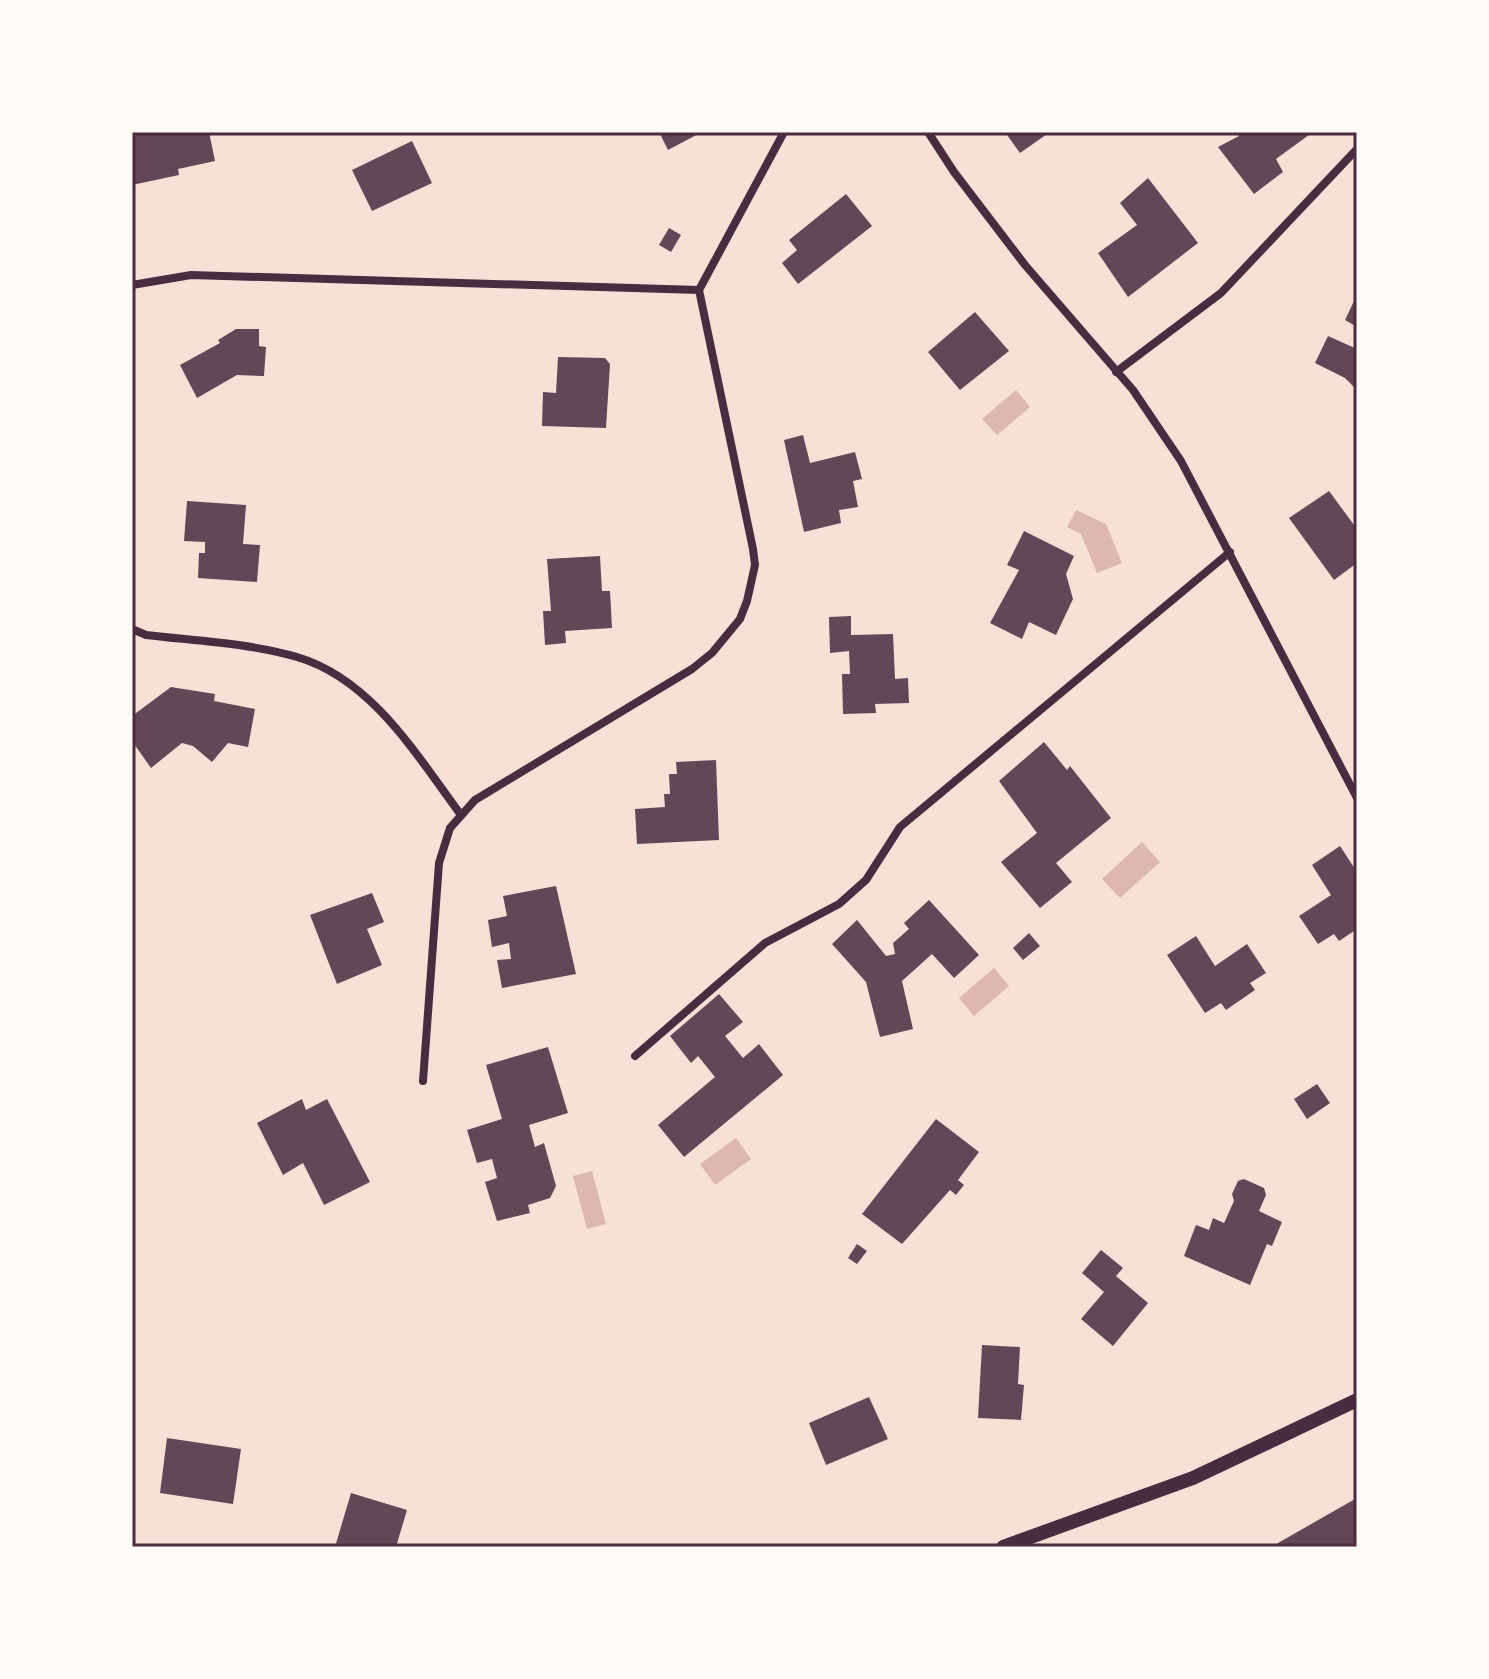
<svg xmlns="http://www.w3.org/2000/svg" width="1489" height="1679" font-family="Manrope,sans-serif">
	<rect width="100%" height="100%" fill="#f7e1d7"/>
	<g fill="#dcb8b0">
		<polygon points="1016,390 1030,407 997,435 982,419"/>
		<polygon points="1076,510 1106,524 1122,563 1097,573 1081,534 1067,527"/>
		<polygon points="1142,842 1160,862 1120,898 1102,879"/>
		<polygon points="994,968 1009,986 974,1016 959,998"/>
		<polygon points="736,1138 751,1159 715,1185 700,1164"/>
		<polygon points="592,1171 606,1224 587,1229 573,1176"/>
	</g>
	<g fill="#644757">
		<polygon points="150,132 209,132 215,161 178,169 179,175 132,185 132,136"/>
		<polygon points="659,132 702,132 668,150"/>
		<polygon points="1005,132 1050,132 1020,153"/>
		<polygon points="1236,132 1313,132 1276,159 1283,172 1254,194 1218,147 1239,136"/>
		<polygon points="412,141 432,183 372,211 352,170"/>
		<polygon points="1148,178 1198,243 1128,297 1098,253 1137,225 1120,203"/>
		<polygon points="846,194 872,226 798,284 782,263 797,250 789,240"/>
		<polygon points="669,228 681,235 671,252 659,245"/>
		<polygon points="1354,301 1357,302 1357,327 1345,320"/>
		<polygon points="975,312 1009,351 960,390 928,352"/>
		<polygon points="236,329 259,329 259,346 266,347 264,376 237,375 197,398 180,365 220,343 218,340"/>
		<polygon points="1328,336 1357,349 1357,390 1345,378 1315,363"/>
		<polygon points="558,357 605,358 610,364 606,428 542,426 543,392 556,393"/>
		<polygon points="803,435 810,463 855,452 862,479 853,481 858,507 839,510 841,523 804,532 784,440"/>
		<polygon points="1329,491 1357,529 1357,563 1334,580 1289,518"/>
		<polygon points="187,501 246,505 243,544 260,545 257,582 198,578 199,553 205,553 205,542 184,541"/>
		<polygon points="1024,531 1074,556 1066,574 1073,599 1056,635 1029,622 1022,639 990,623 1019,570 1007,565"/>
		<polygon points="600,556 602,591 610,591 612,628 565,631 566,643 545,645 543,611 551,611 547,559"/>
		<polygon points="851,616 851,635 893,634 895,679 908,678 909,703 875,704 876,713 843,714 842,674 850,674 849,651 830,653 829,617"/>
		<polygon points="171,687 215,694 214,701 255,709 248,747 228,743 212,762 193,746 182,743 151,768 132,741 132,716"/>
		<polygon points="1044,742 1067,770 1070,766 1111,818 1056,863 1072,882 1040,908 1001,862 1037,833 999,781"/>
		<polygon points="716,760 719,840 637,844 635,809 665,807 664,794 670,794 669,774 677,774 676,762"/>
		<polygon points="1340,846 1357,872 1357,929 1339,941 1334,934 1318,944 1299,916 1331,895 1312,865"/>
		<polygon points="556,886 576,974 502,988 497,960 511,959 509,943 492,947 488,920 507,916 503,896"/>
		<polygon points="372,893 384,922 367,929 382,965 337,984 310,915"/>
		<polygon points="929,900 979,955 954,978 932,954 902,981 913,1029 880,1037 866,982 832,944 857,920 886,956 895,954 893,943 909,929 904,923"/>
		<polygon points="1029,933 1040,946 1023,960 1013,948"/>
		<polygon points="1196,936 1215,966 1247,944 1266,973 1250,983 1255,990 1226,1010 1221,1003 1205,1013 1167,955"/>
		<polygon points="719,994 743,1022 725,1036 743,1058 759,1044 783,1075 684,1157 658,1125 715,1077 698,1056 691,1063 670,1036"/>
		<polygon points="548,1047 568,1113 529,1125 535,1147 544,1143 556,1186 550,1198 528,1205 530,1213 497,1221 485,1182 497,1178 492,1159 477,1163 467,1130 502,1119 486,1065"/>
		<polygon points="1317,1084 1330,1103 1307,1119 1294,1099"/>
		<polygon points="302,1099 306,1110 327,1099 370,1182 324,1205 303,1163 283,1175 257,1123"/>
		<polygon points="936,1119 979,1152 958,1180 964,1185 956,1195 950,1190 902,1244 862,1214"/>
		<polygon points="1244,1179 1264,1188 1266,1195 1259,1211 1282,1222 1272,1246 1267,1244 1250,1285 1184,1256 1196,1225 1209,1230 1213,1218 1224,1223 1234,1201 1232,1194 1238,1181"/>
		<polygon points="857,1244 867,1251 857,1264 848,1258"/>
		<polygon points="1101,1250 1123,1268 1116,1276 1148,1303 1113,1346 1081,1319 1104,1292 1082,1273"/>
		<polygon points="982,1345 1020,1347 1018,1384 1024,1385 1021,1420 978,1418"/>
		<polygon points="869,1397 888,1439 826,1465 809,1423"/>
		<polygon points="167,1438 241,1449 233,1504 160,1493"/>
		<polygon points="351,1493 407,1510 396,1547 335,1547"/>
		<polygon points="1357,1498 1357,1547 1271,1547 1348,1503"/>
	</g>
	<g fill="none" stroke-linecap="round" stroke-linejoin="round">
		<g stroke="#4a2c40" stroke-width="8">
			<polyline points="928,132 954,172 1025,265 1133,390 1181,461 1357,798"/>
			<polyline points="132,285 191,275 699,290"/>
			<polyline points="1116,372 1221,293 1357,149"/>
			<path d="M132,629l14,6c50,6 103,8 151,22 75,22 120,99 164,158"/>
			<polyline points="635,1056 765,943 839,904 866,880 900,827 1230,552"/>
			<polyline points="423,1081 439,863 450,828 475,800 692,669 712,653 740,619 747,601 755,565 753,549 699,290 784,132"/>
		</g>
		<polyline stroke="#4a2c40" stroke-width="14" points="1003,1547 1193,1478 1357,1400"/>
	</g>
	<rect width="1489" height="1679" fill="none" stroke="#fffaf5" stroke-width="268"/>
	<rect x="134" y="134" width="1221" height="1411" fill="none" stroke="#4a2c40" stroke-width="3"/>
</svg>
